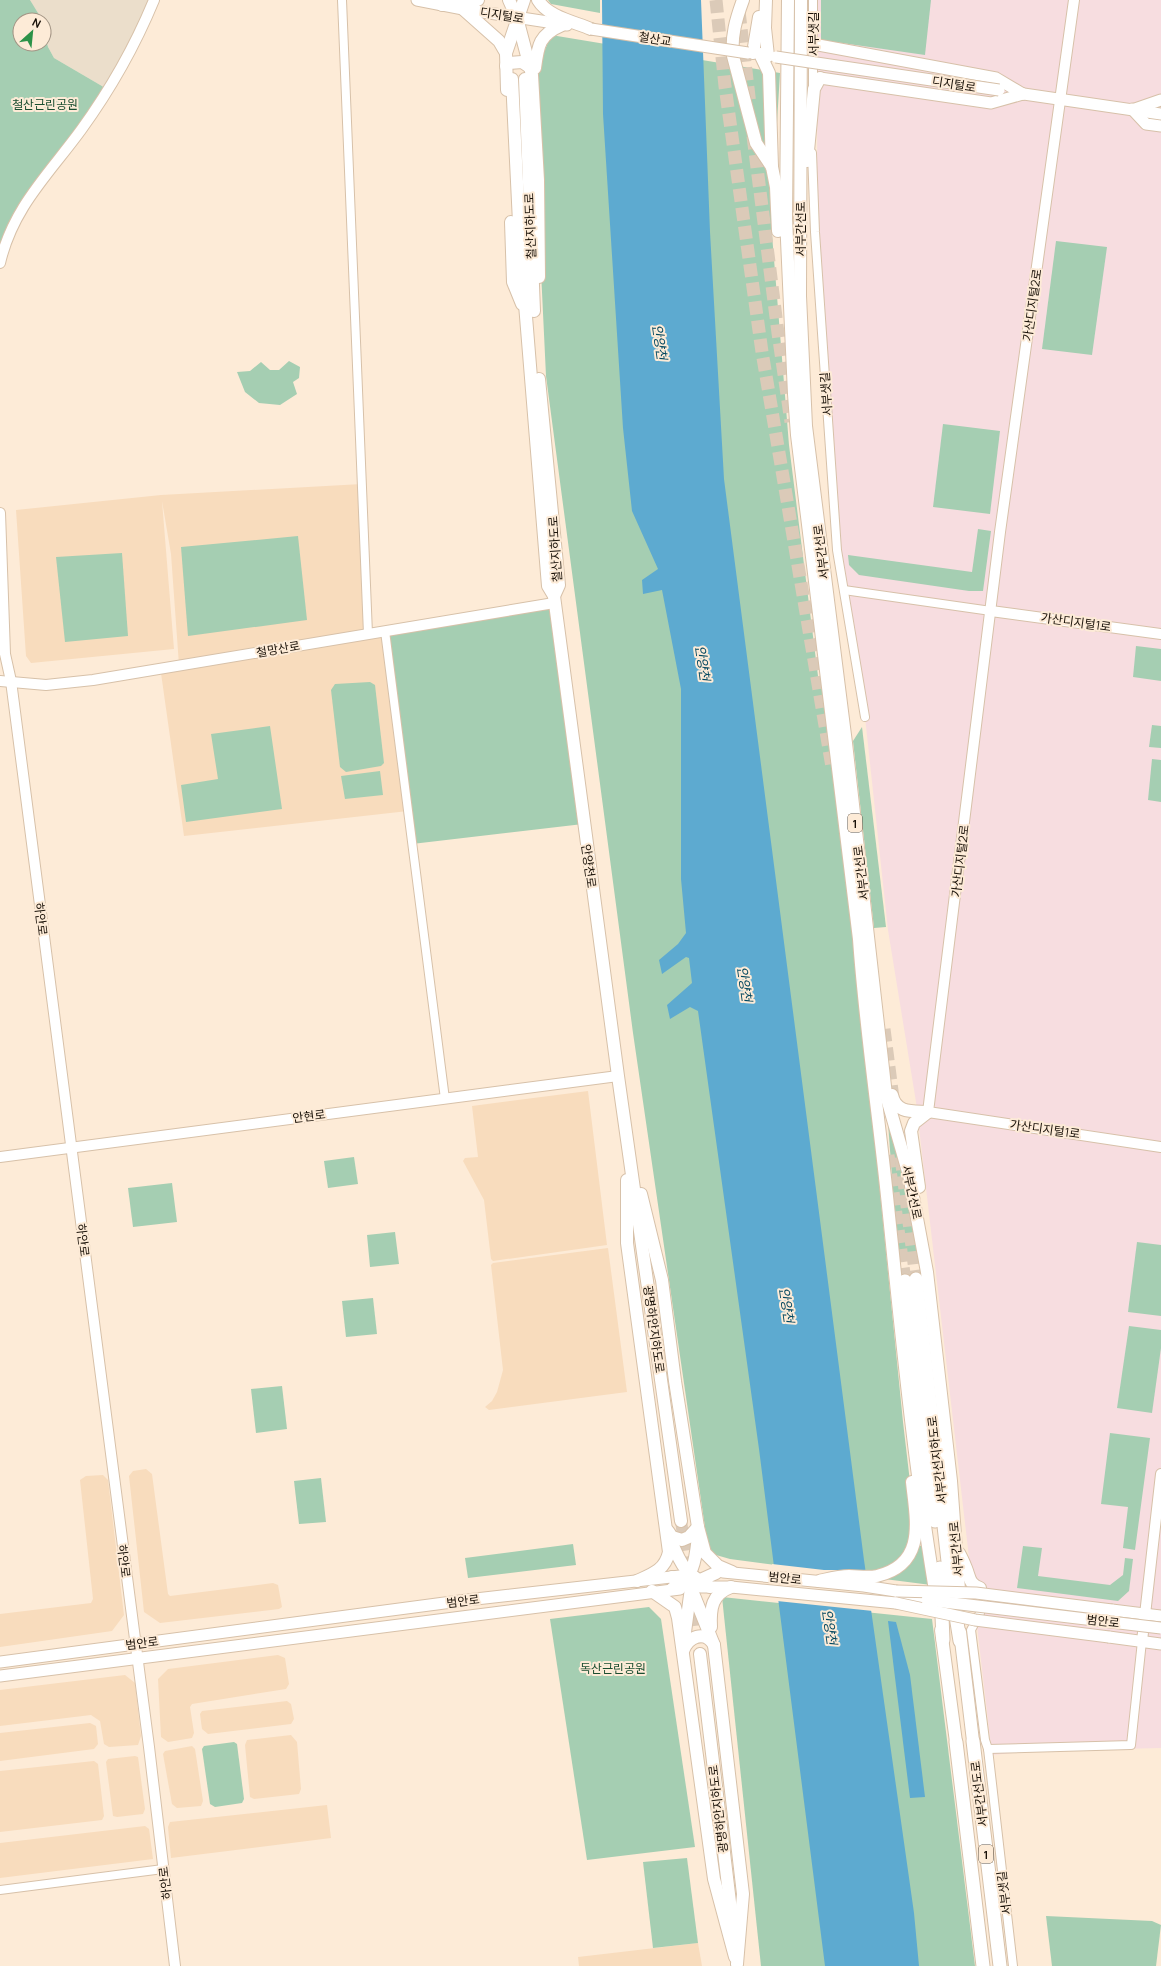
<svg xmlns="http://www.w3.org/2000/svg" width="1161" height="1966" font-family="Manrope,'Noto Sans KR',sans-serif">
	<rect width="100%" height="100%" fill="#fdebd7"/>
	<g fill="#f8dcbd">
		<polygon points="362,484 368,633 385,631 408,811 184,836 160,666 179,665 171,554 162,501 174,649 31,663 26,656 16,510 161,495"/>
		<polygon points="588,1091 607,1245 493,1261 491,1259 484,1200 463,1161 465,1158 478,1157 472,1106"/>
		<polygon points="608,1248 627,1392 489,1410 485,1407 492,1401 497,1392 503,1370 491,1265 493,1263"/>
		<polygon points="146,1469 152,1474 168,1594 170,1596 273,1583 278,1585 282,1607 279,1609 160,1623 144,1612 129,1476 133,1471"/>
		<polygon points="103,1475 108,1480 124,1615 112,1631 0,1647 0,1614 91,1603 93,1599 80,1480 86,1476"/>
		<polygon points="278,1655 285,1658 289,1684 286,1689 192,1704 190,1707 194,1733 192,1738 168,1742 161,1737 158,1679 168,1669"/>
		<polygon points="125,1675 135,1683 141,1736 138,1745 109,1747 104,1744 100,1721 91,1715 0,1726 0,1690"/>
		<polygon points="287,1701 291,1704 294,1719 291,1724 208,1734 202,1729 200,1714 202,1711"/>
		<polygon points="90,1723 96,1726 98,1744 94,1749 0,1761 0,1733"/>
		<polygon points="291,1735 297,1742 301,1789 299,1794 254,1799 250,1797 245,1745 247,1740"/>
		<polygon points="192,1746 195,1749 203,1801 201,1806 177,1808 172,1804 163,1754 165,1751"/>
		<polygon points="135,1756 138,1757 145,1809 143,1814 117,1817 113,1816 106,1762 108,1759"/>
		<polygon points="94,1761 98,1764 104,1816 102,1820 0,1832 0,1771"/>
		<polygon points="327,1805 331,1838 171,1858 168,1827 170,1822"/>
		<polygon points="145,1826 149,1829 153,1859 0,1878 0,1843"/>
		<polygon points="698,1943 702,1966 579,1966 578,1957"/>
	</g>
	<polygon fill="#f7dde0" points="818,0 1161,0 1161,1748 1033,1751 992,1755 916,1102 888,930 865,717 833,500 826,403 817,172"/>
	<polygon fill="#ebdecb" points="30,0 154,0 107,89 54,58 48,47 44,32 44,20 41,20"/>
	<g fill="#a5ceb2">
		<polygon points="0,0 30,0 41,18 41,20 20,20 20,44 44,44 44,32 48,47 54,58 107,89 28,197 0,263"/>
		<polygon points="548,0 600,0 600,13 551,4"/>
		<polygon points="821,0 931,0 925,55 821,40"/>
		<polygon points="551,35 780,73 771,222 789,445 818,676 824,697 863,1022 903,1422 915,1525 920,1546 925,1545 931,1585 730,1559 716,1555 708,1548 633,1033 546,376 541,271 538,67"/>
		<polygon points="1056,241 1107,247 1092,355 1042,349"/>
		<polygon points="289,361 300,367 299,378 293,382 297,394 280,405 259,403 245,392 237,372 250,371 261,362 270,370 279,370"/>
		<polygon points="943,424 1000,431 990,514 933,507"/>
		<polygon points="978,529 991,531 983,591 969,591 859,575 849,565 848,555 972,572"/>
		<polygon points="298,536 307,620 188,636 181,547"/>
		<polygon points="122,553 128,636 65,642 56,557"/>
		<polygon points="554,603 583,824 412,844 385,631"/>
		<polygon points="1136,646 1161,649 1161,681 1133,677"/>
		<polygon points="370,682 375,685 384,763 381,766 346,772 340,767 331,690 335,684"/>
		<polygon points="1152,725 1161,726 1161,748 1149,747"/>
		<polygon points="270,726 282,809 186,822 181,785 218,779 211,734"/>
		<polygon points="862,727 886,927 874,928 853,741"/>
		<polygon points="1152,759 1161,760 1161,802 1148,800"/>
		<polygon points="380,771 383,795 345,799 341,776"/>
		<polygon points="888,1123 898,1149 920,1255 898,1258"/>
		<polygon points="354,1157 358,1184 328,1188 324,1161"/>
		<polygon points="172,1183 177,1222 133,1227 128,1188"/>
		<polygon points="395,1232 399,1264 370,1267 367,1235"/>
		<polygon points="1137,1242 1161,1245 1161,1316 1128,1312"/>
		<polygon points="373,1298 377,1334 346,1337 342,1301"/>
		<polygon points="1129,1326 1161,1330 1161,1348 1152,1413 1117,1408"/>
		<polygon points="282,1386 287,1429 256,1433 251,1389"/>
		<polygon points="1110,1433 1150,1438 1135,1550 1123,1548 1128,1507 1101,1504"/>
		<polygon points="321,1478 326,1522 299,1524 294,1481"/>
		<polygon points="573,1544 576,1565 468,1578 465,1558"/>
		<polygon points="1023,1546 1042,1548 1038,1576 1110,1585 1123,1575 1125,1558 1133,1559 1129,1591 1118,1601 1017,1588"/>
		<polygon points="722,1597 932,1619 975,1966 761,1966"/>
		<polygon points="649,1607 661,1619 695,1847 587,1860 550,1619"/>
		<polygon points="234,1742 237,1744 244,1799 242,1803 215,1807 210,1804 202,1749 204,1746"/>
		<polygon points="687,1858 698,1943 653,1948 643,1862"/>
		<polygon points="1046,1916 1152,1921 1161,1925 1156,1966 1052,1966"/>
	</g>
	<g fill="#5daad0">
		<polygon points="602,0 701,0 710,232 724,479 864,1560 914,1913 919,1966 825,1966 759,1449 698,1011 690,1007 670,1019 667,1005 692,983 689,958 686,957 662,974 659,960 678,944 686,933 681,879 681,689 662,590 643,594 642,580 658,569 632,511 623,428 603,114"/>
		<polygon points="888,1621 896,1622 910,1675 925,1797 910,1798"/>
	</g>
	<polygon fill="#fdebd7" points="772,1564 824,1570 867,1570 873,1611 777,1601"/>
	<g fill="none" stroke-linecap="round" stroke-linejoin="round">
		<g stroke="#dbcab8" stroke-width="12" stroke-dasharray="12 6" stroke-linecap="butt">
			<polyline points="681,1521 689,1575"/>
			<polyline points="692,1596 700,1654"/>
		</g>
		<g stroke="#dbcab8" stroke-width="13" stroke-dasharray="13 6" stroke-linecap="butt">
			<polyline points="716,0 725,86 762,352 832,767"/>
			<polyline points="739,11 750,105"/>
			<polyline points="753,136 778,333 791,422"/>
			<polyline points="884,1029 894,1106"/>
			<polyline points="888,1155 905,1281"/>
			<polyline points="901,1157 916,1279"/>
		</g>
		<defs>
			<g id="minor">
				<polyline points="342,0 368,634"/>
				<polyline points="813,89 813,0"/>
				<polyline points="812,153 815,232 837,550 865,717"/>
				<polyline points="844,590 991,611"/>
				<polyline points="385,631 445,1099"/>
				<polyline points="980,1602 980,1613 971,1630 985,1740 988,1749 1013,1966"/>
				<polyline points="988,1749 1131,1745 1142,1641"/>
				<polyline points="0,1890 163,1869"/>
			</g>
			<g id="tertiary">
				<polyline points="1074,0 1000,532 928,1112 1161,1147"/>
				<path d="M0,263c13,-56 49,-89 81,-133 29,-40 54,-84 73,-130"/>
				<polyline points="0,513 5,654 11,681 149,1747 175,1966"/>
				<polyline points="991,611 1161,634"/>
				<polyline points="0,681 46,685 93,680 554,603"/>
				<polyline points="0,1157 618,1076"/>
				<polyline points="1142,1641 1161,1474"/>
			</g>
			<g id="secondary">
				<polyline points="417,0 463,9 567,25"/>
				<polyline points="813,44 996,78 1023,94"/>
				<polyline points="820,78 991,103 1023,94"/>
				<polyline points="1017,93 1161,114"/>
				<polyline points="1132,109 1146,124 1161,126"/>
				<polyline points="1135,109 1161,100"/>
				<polyline points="723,1572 864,1586 896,1591 927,1600"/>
				<polyline points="701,1587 731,1587 896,1603 905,1602"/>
				<polyline points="1112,1610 1161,1616"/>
				<polyline points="1109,1637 1161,1644"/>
				<polyline points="0,1662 467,1600 680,1576"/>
				<polyline points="0,1676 680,1589"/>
			</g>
			<g id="primary">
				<polyline points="509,0 517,18 532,75 538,180 539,277"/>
				<path d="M538,0c10,17 37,22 53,29"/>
				<path d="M743,0c-7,19 -12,36 -10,56l23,87 16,24"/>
				<polyline points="766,0 765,28 768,56"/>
				<path d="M788,0l-2,218 8,176 3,41 62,504c6,86 19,171 28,257 14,135 27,272 50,406"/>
				<polyline points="801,0 800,296 806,426 846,743 886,1095 909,1175 927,1272 951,1481 960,1603"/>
				<polyline points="442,5 478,0"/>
				<polyline points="463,9 499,41 506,53"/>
				<polyline points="753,53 759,17"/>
				<polyline points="760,54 769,73 772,167 776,187 778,231"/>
				<polyline points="506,66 509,63 522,62 531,68"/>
				<path d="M535,68c3,-23 4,-33 27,-43"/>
				<polyline points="512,79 520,243 548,586 554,596 618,1076 681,1521"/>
				<polyline points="525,79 534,311"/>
				<polyline points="507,90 506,53 524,0"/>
				<polyline points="807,161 814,89 820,78"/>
				<polyline points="511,222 513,282 522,304"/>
				<polyline points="539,379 559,585 554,596"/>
				<path d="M892,1095c4,19 21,16 36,17"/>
				<path d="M627,1180v63l42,309c-4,18 -16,22 -32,29"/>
				<polyline points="919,1187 911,1131 914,1123 928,1112"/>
				<polyline points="641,1194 662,1280 675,1381 698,1527 705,1553 718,1566 732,1572"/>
				<polyline points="668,1531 672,1537 682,1540 689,1537 698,1527"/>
				<path d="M671,1541c11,26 14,32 39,46"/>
				<path d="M959,1553c3,5 5,10 7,15 4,10 3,16 14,20"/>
				<polyline points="672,1577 691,1588 714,1645 743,1894 737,1964"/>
				<path d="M819,1581c9,-2 20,-5 30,-5 9,0 19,2 28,0 50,-12 39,-56 35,-94"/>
				<path d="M672,1589c23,-16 23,-25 26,-53"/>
				<polyline points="652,1591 675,1607 678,1618 714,1879 735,1957"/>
				<path d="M711,1627c-1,-19 1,-33 20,-40"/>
				<polyline points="941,1630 956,1742"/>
				<polyline points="685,1632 691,1588 696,1582 716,1573"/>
				<polyline points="960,1632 973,1741"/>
				<path d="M683,1651c5,-14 22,-22 31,-6"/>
				<polyline points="700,1654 733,1927"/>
			</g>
			<g id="trunk">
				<polyline points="916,1279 950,1579 960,1641"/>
				<polyline points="905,1281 935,1521"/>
				<polyline points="940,1568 943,1640"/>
				<polyline points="973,1741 1000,1966"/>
				<polyline points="956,1742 983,1966"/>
			</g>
		</defs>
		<use href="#minor" stroke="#d7c1a9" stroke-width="10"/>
		<use href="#tertiary" stroke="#d7c1a9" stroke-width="12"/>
		<use href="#secondary" stroke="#d7c1a9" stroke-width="13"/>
		<use href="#primary" stroke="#d7c1a9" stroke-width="14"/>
		<use href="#trunk" stroke="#d7c1a9" stroke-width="15"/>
		<use href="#minor" stroke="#fff" stroke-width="8"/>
		<use href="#tertiary" stroke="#fff" stroke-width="10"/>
		<use href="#secondary" stroke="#fff" stroke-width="11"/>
		<use href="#primary" stroke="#fff" stroke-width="12"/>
		<use href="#trunk" stroke="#fff" stroke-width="13"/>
		<defs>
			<g id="secondary-bridge">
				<polyline points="591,29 748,53"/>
				<polyline points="776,57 999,90"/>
				<polyline points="896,1591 976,1593 1112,1610"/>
				<polyline points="927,1600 1161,1628"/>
				<polyline points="896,1603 975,1620 1109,1637"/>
			</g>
		</defs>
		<use href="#secondary-bridge" stroke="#d7c1a9" stroke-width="13" stroke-linecap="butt"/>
		<use href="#secondary-bridge" stroke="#fff" stroke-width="11"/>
	</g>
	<g text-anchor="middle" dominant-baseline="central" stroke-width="4" stroke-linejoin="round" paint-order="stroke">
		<g fill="#fdebd7" stroke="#5d5246" stroke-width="1">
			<rect x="848" y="814" width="14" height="18" rx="3"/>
			<rect x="979" y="1845" width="14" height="18" rx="3"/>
		</g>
		<g font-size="11" font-weight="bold" fill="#191108">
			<text x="855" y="823">1</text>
			<text x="986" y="1854">1</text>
		</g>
		<g font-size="12" fill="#191108" stroke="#fdebd7">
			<text transform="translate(502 15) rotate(9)">디지털로</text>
			<text transform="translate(813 34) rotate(-90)">서부샛길</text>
			<text transform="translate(655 39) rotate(9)">철산교</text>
			<text transform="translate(954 84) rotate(9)">디지털로</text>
			<text transform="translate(530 226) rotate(-92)">철산지하도로</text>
			<text transform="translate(800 229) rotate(-90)">서부간선로</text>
			<text transform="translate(1032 305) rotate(-82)">가산디지털2로</text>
			<text transform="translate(826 394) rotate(-94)">서부샛길</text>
			<text transform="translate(555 549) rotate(-94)">철산지하도로</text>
			<text transform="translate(821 552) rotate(-97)">서부간선로</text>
			<text transform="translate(1076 622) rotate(8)">가산디지털1로</text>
			<text transform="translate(278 649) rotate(-10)">철망산로</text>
			<text transform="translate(960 861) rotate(-83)">가산디지털2로</text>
			<text transform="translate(589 866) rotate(82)">안양천로</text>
			<text transform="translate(861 873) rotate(-97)">서부간선로</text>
			<text transform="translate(41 919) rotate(83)">하안로</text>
			<text transform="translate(309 1116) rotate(-7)">안현로</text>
			<text transform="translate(1045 1129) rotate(8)">가산디지털1로</text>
			<text transform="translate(912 1192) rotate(78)">서부간선로</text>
			<text transform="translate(83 1240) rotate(83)">하안로</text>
			<text transform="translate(654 1329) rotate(82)">광명하안지하도로</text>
			<text transform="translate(937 1460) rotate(-97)">서부간선지하도로</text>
			<text transform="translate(956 1549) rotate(-95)">서부간선로</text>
			<text transform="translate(124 1561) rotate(83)">하안로</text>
			<text transform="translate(785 1578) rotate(6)">범안로</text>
			<text transform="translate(463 1601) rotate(-7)">범안로</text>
			<text transform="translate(1103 1621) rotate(7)">범안로</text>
			<text transform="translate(142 1643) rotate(-7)">범안로</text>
			<text transform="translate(979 1794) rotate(-97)">서부간선도로</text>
			<text transform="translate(718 1809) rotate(-97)">광명하안지하도로</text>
			<text transform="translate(165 1883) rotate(-97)">하안로</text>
			<text transform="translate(1004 1893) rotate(-97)">서부샛길</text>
		</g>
		<g font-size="12" fill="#1a4d30" stroke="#fdebd7">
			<text x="45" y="104">철산근린공원</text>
			<text x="613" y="1668">독산근린공원</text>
		</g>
		<g font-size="13" font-style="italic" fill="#00465f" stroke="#fdebd7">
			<text transform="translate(660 342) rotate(82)">안양천</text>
			<text transform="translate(703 663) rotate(82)">안양천</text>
			<text transform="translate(745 984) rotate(82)">안양천</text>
			<text transform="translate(787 1305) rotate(82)">안양천</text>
			<text transform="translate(830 1627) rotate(82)">안양천</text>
		</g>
	</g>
	<g transform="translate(32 32) rotate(27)"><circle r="19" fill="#fdebd7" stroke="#a29484"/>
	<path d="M0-3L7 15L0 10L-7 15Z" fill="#2c9248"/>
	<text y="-6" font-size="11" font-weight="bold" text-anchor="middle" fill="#191108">N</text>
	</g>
</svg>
